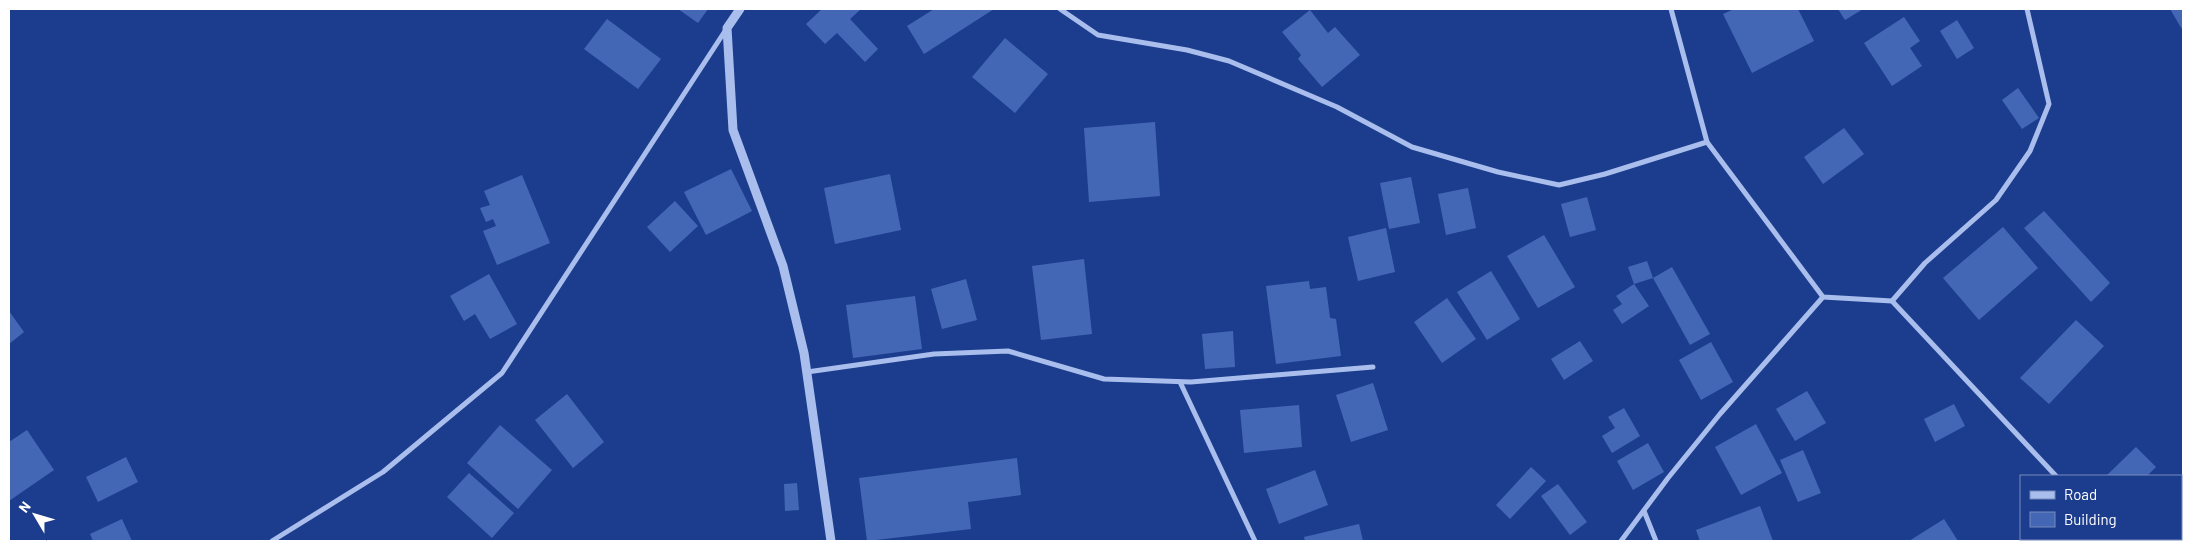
<svg xmlns="http://www.w3.org/2000/svg" width="2192" height="550" font-family="Barlow,sans-serif">
	<rect width="100%" height="100%" fill="#1c3d8d"/>
	<g fill="#4467b5">
		<polygon points="678,9 708,9 698,23"/>
		<polygon points="822,9 861,9 850,19 878,49 865,62 837,33 825,44 806,24"/>
		<polygon points="934,9 994,9 924,54 907,26"/>
		<polygon points="1734,9 1798,9 1814,41 1752,73 1723,14"/>
		<polygon points="1838,9 1863,9 1845,20"/>
		<polygon points="2170,9 2183,9 2183,31"/>
		<polygon points="1310,10 1328,33 1335,27 1360,55 1322,87 1298,59 1301,55 1282,32"/>
		<polygon points="1904,17 1920,41 1910,48 1922,66 1892,86 1864,43"/>
		<polygon points="607,19 661,59 638,89 584,49"/>
		<polygon points="1957,20 1974,48 1957,59 1940,31"/>
		<polygon points="1005,38 1048,74 1015,113 972,77"/>
		<polygon points="2018,88 2039,118 2022,129 2002,100"/>
		<polygon points="1155,122 1160,196 1089,202 1084,128"/>
		<polygon points="1844,128 1864,154 1823,184 1804,157"/>
		<polygon points="731,169 752,211 706,235 684,192"/>
		<polygon points="890,174 901,230 835,244 824,188"/>
		<polygon points="522,175 550,243 497,265 483,231 496,226 493,219 486,222 480,208 490,205 484,191"/>
		<polygon points="1411,177 1420,223 1389,229 1380,183"/>
		<polygon points="1468,188 1476,228 1446,235 1438,194"/>
		<polygon points="1587,197 1596,230 1570,237 1561,204"/>
		<polygon points="675,201 698,226 670,252 647,227"/>
		<polygon points="2044,211 2110,283 2091,302 2024,228"/>
		<polygon points="2003,227 2038,268 1979,320 1943,278"/>
		<polygon points="1386,228 1395,272 1358,281 1348,237"/>
		<polygon points="1544,235 1575,287 1538,308 1507,256"/>
		<polygon points="1084,259 1092,334 1041,340 1032,266"/>
		<polygon points="1647,261 1653,278 1634,284 1628,267"/>
		<polygon points="1672,267 1710,334 1690,345 1653,278"/>
		<polygon points="1491,271 1520,319 1487,340 1457,292"/>
		<polygon points="489,274 517,324 490,339 475,314 464,321 450,296"/>
		<polygon points="966,279 977,320 942,329 931,289"/>
		<polygon points="1309,281 1310,289 1326,287 1330,318 1336,319 1341,356 1276,364 1266,286"/>
		<polygon points="1634,284 1649,306 1622,324 1613,310 1622,304 1616,296"/>
		<polygon points="915,296 922,349 853,358 846,305"/>
		<polygon points="1447,298 1476,339 1442,363 1414,322"/>
		<polygon points="9,311 24,332 9,344"/>
		<polygon points="2076,320 2104,346 2049,404 2020,378"/>
		<polygon points="1233,331 1235,367 1205,369 1202,334"/>
		<polygon points="1580,341 1593,361 1564,380 1551,359"/>
		<polygon points="1711,342 1733,382 1701,400 1679,360"/>
		<polygon points="1373,383 1388,430 1351,442 1336,395"/>
		<polygon points="1807,391 1826,423 1795,441 1776,409"/>
		<polygon points="567,394 604,442 573,468 535,420"/>
		<polygon points="1954,404 1965,426 1935,442 1924,419"/>
		<polygon points="1299,405 1302,447 1244,453 1240,410"/>
		<polygon points="1624,408 1640,436 1612,453 1602,436 1615,428 1608,417"/>
		<polygon points="1756,424 1782,473 1741,495 1715,447"/>
		<polygon points="500,425 552,470 518,509 467,463"/>
		<polygon points="27,430 54,470 9,501 9,442"/>
		<polygon points="1648,443 1664,472 1633,490 1617,461"/>
		<polygon points="2136,447 2156,467 2147,476 2106,476"/>
		<polygon points="1803,450 1821,493 1798,502 1780,460"/>
		<polygon points="126,457 138,482 98,502 86,477"/>
		<polygon points="1017,458 1021,495 968,502 971,529 867,541 859,478"/>
		<polygon points="1531,467 1546,481 1510,519 1496,505"/>
		<polygon points="1315,470 1328,505 1279,524 1266,489"/>
		<polygon points="469,473 514,513 492,538 447,497"/>
		<polygon points="797,483 799,510 785,511 784,484"/>
		<polygon points="1558,484 1587,522 1570,535 1541,496"/>
		<polygon points="1760,506 1773,541 1700,541 1696,530"/>
		<polygon points="122,519 132,541 93,541 90,534"/>
		<polygon points="1944,519 1958,541 1909,541"/>
		<polygon points="1359,524 1363,541 1305,541 1304,537"/>
	</g>
	<g fill="none" stroke-linecap="round" stroke-linejoin="round">
		<g stroke="#a9beed" stroke-width="5">
			<polyline points="1060,9 1098,35 1187,50 1229,61 1337,107 1412,147 1498,172 1559,185 1605,174 1707,142"/>
			<polyline points="1671,9 1707,142 1823,297 1892,301 2056,476"/>
			<polyline points="1892,301 1925,263 1996,200 2030,151 2049,104 2027,9"/>
			<polyline points="807,372 934,354 1008,351 1104,379 1191,382 1373,367"/>
			<polyline points="1180,382 1255,541"/>
			<polyline points="1644,511 1656,541"/>
			<polyline points="2115,539 2117,541"/>
			<polyline points="272,541 383,472 502,373 727,28"/>
			<polyline points="1621,541 1668,478 1720,414 1823,297"/>
		</g>
		<polyline stroke="#a9beed" stroke-width="9" points="740,9 727,28 733,130 783,266 804,353 831,541"/>
	</g>
	<rect width="2192" height="550" fill="none" stroke="#ffffff" stroke-width="20"/>
	<rect x="2020" y="475" width="162" height="65" fill="#1c3d8d" stroke="#778bbb"/>
	<rect x="2030" y="491" width="25" height="8" fill="#a9beed" stroke="#778bbb"/>
	<text x="2064" y="500" font-size="15" fill="#ffffff">Road</text>
	<rect x="2030" y="512" width="25" height="15" fill="#4467b5" stroke="#778bbb"/>
	<text x="2064" y="525" font-size="15" fill="#ffffff">Building</text>
	<g transform="translate(35 515) rotate(308)" stroke="#1c3d8d" stroke-width="4" paint-order="stroke">
	<path d="M0-4L9 19L0 12L-9 19Z" fill="#ffffff"/>
	<text y="-8" font-size="14" font-weight="bold" text-anchor="middle" fill="#ffffff">N</text>
	</g>
</svg>
